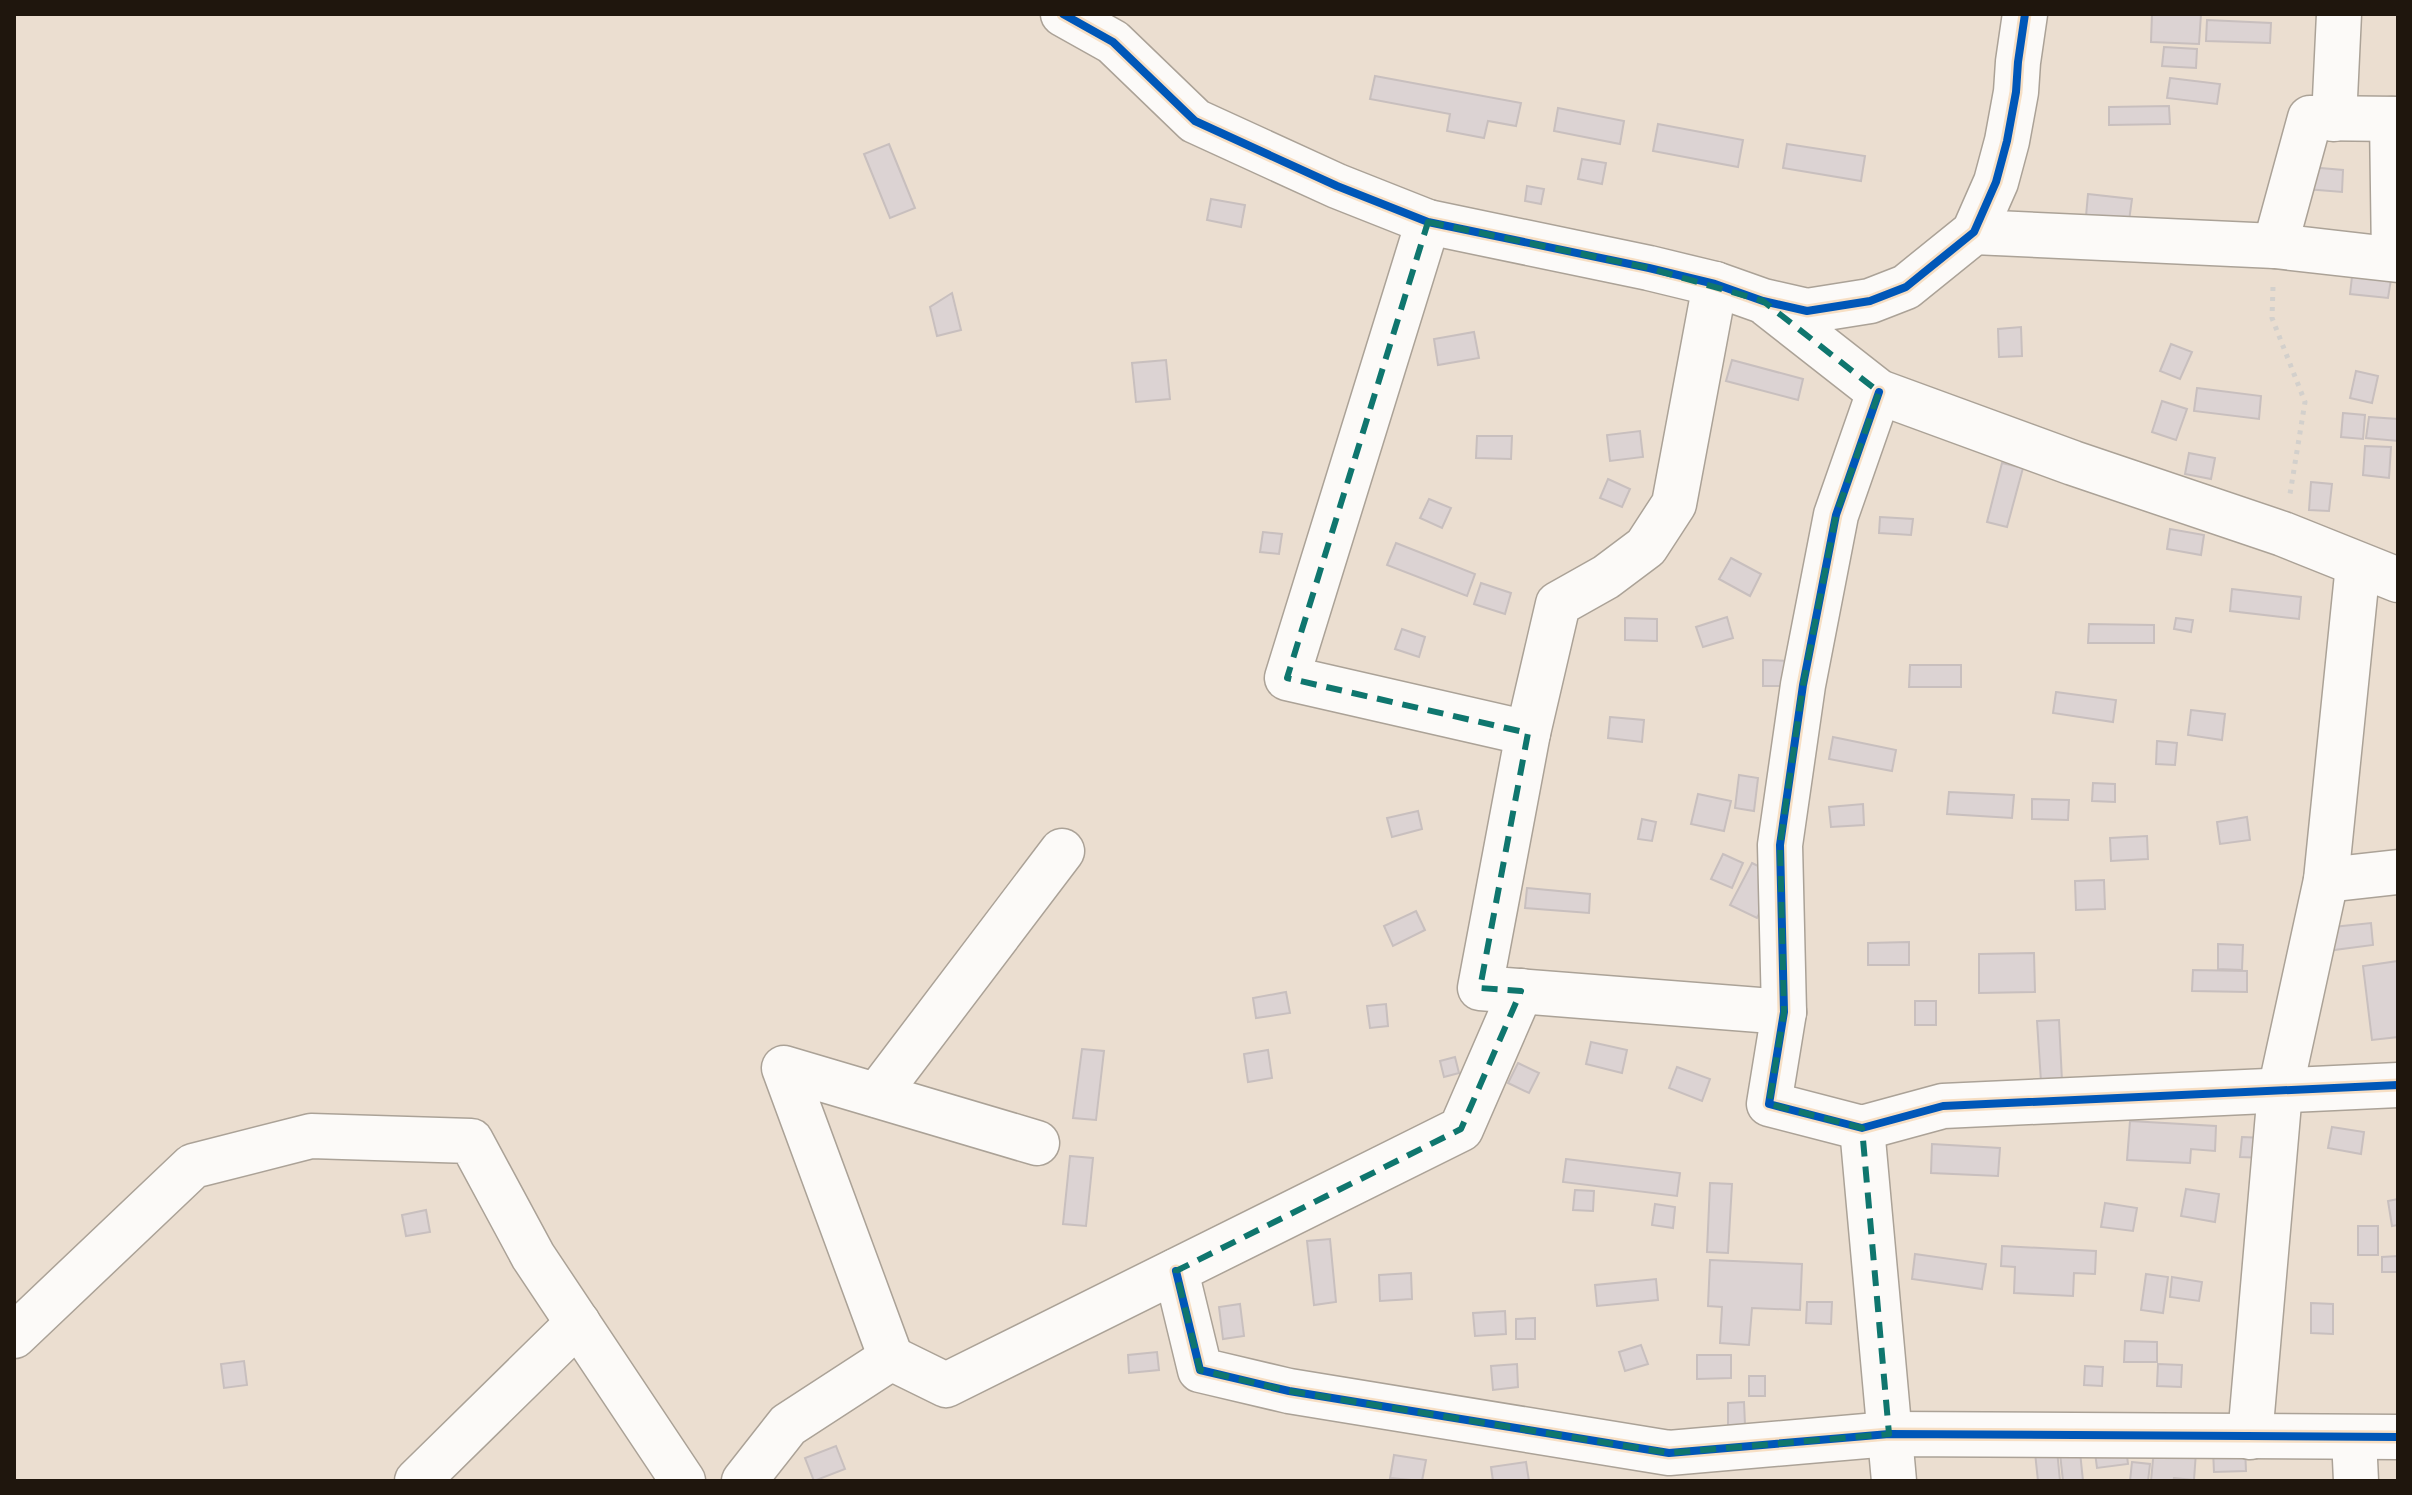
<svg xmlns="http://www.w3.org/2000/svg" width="2412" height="1495" font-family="Raleway,sans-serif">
	<rect width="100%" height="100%" fill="#ebded0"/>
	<g fill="#dcd3d3" stroke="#c8bfbe" stroke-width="2">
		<polygon points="2152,14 2201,14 2199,44 2151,42"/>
		<polygon points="2207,20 2271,23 2270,43 2206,41"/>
		<polygon points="2164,47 2197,49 2196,68 2162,66"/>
		<polygon points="1375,76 1521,103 1516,126 1488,121 1484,138 1447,131 1450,114 1370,99"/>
		<polygon points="2170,78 2220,84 2217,104 2167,98"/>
		<polygon points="2169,106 2170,124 2109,125 2109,107"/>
		<polygon points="1558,108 1624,121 1620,144 1554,131"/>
		<polygon points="1658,124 1743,140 1738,167 1653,151"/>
		<polygon points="889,144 915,208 890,218 864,154"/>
		<polygon points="1787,144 1865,156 1861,181 1783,168"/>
		<polygon points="1582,159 1606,163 1602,184 1578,179"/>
		<polygon points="2309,167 2343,170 2342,192 2306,189"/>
		<polygon points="1527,186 1544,189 1541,204 1525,201"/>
		<polygon points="2088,194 2132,199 2129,221 2086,216"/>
		<polygon points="1211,199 1245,205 1241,227 1207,220"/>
		<polygon points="2353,268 2392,273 2388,298 2350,294"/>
		<polygon points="952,293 961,330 937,336 930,307"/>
		<polygon points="2021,327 2022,356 1999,357 1998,329"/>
		<polygon points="1474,332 1479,358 1438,365 1434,339"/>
		<polygon points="2171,344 2192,352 2180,379 2160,371"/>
		<polygon points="1166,360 1170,399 1136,402 1132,363"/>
		<polygon points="1732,360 1803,379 1798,400 1726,381"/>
		<polygon points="2356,371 2378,376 2372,403 2350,398"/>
		<polygon points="2197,388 2261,396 2259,419 2194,411"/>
		<polygon points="2162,401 2187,409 2176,440 2152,432"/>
		<polygon points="2343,413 2365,415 2363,439 2341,437"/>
		<polygon points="2369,417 2398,419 2398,441 2366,438"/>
		<polygon points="1640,431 1643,457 1610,461 1607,435"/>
		<polygon points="1477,436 1512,436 1511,459 1476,458"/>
		<polygon points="2365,446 2391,447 2389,478 2363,475"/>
		<polygon points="2189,453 2215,458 2211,479 2185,474"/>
		<polygon points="2002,463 2023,468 2007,527 1987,522"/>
		<polygon points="1608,479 1630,489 1622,507 1600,498"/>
		<polygon points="2311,482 2332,484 2329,511 2309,510"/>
		<polygon points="1429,499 1451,508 1442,528 1420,518"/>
		<polygon points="1880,517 1913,519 1911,535 1879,533"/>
		<polygon points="2170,529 2204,535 2201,555 2167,549"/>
		<polygon points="1263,532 1282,534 1279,554 1260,552"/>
		<polygon points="1396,543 1475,574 1467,596 1387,565"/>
		<polygon points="1731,558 1761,574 1750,596 1719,579"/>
		<polygon points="1481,583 1511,593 1505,614 1474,604"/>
		<polygon points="2232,589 2301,597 2299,619 2230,611"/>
		<polygon points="1727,617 1733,638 1703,647 1696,627"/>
		<polygon points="1625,618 1657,619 1657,641 1625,640"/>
		<polygon points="2176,618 2193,620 2191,632 2174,629"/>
		<polygon points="2089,624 2154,625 2154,643 2088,643"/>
		<polygon points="1402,629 1425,637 1419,657 1395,649"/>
		<polygon points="1763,660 1793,661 1792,686 1763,686"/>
		<polygon points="1910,665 1961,665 1961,687 1909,687"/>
		<polygon points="2056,692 2116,700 2113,722 2053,713"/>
		<polygon points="2191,710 2225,714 2222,740 2188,735"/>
		<polygon points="1610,717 1644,720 1642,742 1608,738"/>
		<polygon points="1833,737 1896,750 1892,771 1829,759"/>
		<polygon points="2157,741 2177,743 2175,765 2156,764"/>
		<polygon points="1739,775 1758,778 1754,811 1735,808"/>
		<polygon points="2093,783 2115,784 2115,802 2092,801"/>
		<polygon points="1949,792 2014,795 2012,818 1947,814"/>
		<polygon points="1698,794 1731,801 1724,831 1691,824"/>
		<polygon points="2032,799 2069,800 2068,820 2032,819"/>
		<polygon points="1863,804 1864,825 1831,827 1829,807"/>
		<polygon points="1418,811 1422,829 1392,837 1387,818"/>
		<polygon points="2247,817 2250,840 2220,844 2217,822"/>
		<polygon points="1642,819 1656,822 1652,841 1638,839"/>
		<polygon points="2147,836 2148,859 2111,861 2110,838"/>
		<polygon points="1723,854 1743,863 1732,888 1711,879"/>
		<polygon points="1752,863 1778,876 1757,918 1730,905"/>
		<polygon points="2104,880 2105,909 2076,910 2075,881"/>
		<polygon points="1527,888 1590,894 1589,913 1525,908"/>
		<polygon points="1416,911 1425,930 1393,946 1384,926"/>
		<polygon points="2371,923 2373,945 2334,950 2333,927"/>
		<polygon points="1909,942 1909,965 1868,965 1868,943"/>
		<polygon points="2218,944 2243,945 2242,970 2218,969"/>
		<polygon points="2034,953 2035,992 1979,993 1979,954"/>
		<polygon points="2398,961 2398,1037 2372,1040 2363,966"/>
		<polygon points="2193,970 2247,971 2247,992 2192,991"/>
		<polygon points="1286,992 1290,1013 1256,1018 1253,998"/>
		<rect x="1915" y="1001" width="21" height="24"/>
		<polygon points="1386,1004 1388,1026 1370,1028 1367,1006"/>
		<polygon points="2059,1020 2062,1081 2041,1082 2037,1021"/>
		<polygon points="1591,1042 1627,1050 1622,1073 1586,1064"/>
		<polygon points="1082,1049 1104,1051 1096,1120 1073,1118"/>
		<polygon points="1268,1050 1272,1078 1248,1082 1244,1054"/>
		<polygon points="1455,1057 1459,1073 1444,1077 1440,1061"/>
		<polygon points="1518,1063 1539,1073 1529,1093 1508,1083"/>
		<polygon points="1677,1067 1710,1079 1702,1101 1669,1088"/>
		<polygon points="2130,1121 2216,1126 2215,1151 2191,1149 2190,1163 2127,1160"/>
		<polygon points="2332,1127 2364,1132 2361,1154 2328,1148"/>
		<polygon points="2242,1137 2264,1138 2263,1158 2240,1157"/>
		<polygon points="1932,1144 2000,1148 1998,1176 1931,1173"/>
		<polygon points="1070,1156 1093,1158 1086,1226 1063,1224"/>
		<polygon points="1566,1159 1680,1173 1677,1196 1563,1182"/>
		<polygon points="1710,1183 1732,1184 1728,1253 1707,1252"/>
		<polygon points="2186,1189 2219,1194 2215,1222 2181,1216"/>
		<polygon points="1575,1190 1594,1191 1593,1211 1573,1210"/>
		<polygon points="2398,1199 2398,1225 2392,1226 2388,1201"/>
		<polygon points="2105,1203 2137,1208 2133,1231 2101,1227"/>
		<polygon points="1655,1204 1675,1207 1673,1228 1652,1225"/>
		<polygon points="426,1210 430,1232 406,1236 402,1215"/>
		<rect x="2358" y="1226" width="20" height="29"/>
		<polygon points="1330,1239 1336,1302 1314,1305 1307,1241"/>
		<polygon points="2002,1246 2096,1251 2095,1274 2074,1273 2073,1296 2014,1293 2015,1267 2001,1266"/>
		<polygon points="1915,1254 1986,1264 1982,1289 1912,1279"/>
		<polygon points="2398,1256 2398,1272 2382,1272 2382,1257"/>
		<polygon points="1710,1260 1802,1264 1800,1310 1752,1308 1749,1345 1720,1343 1722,1307 1708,1306"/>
		<polygon points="1411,1273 1412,1299 1380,1301 1379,1275"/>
		<polygon points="2146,1274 2168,1277 2163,1313 2141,1310"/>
		<polygon points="2172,1277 2202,1282 2199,1301 2170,1297"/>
		<polygon points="1656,1279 1658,1300 1597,1306 1595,1285"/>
		<polygon points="1807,1302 1832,1302 1831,1324 1806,1323"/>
		<polygon points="2311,1303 2333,1304 2333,1334 2311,1333"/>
		<polygon points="1240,1304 1244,1336 1223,1339 1219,1307"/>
		<polygon points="1505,1311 1506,1334 1475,1336 1473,1313"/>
		<polygon points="1535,1318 1535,1339 1516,1339 1516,1319"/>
		<polygon points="2125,1341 2157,1342 2157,1362 2124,1362"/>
		<polygon points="1641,1345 1648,1364 1625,1371 1619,1352"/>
		<polygon points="1157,1352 1159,1370 1129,1373 1128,1355"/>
		<polygon points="1697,1355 1731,1355 1731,1378 1697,1379"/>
		<polygon points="244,1361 247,1385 224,1388 221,1364"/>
		<polygon points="1517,1364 1518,1387 1493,1390 1491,1366"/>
		<polygon points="2158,1364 2182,1365 2181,1387 2157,1386"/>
		<polygon points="2085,1366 2103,1367 2102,1386 2084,1385"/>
		<rect x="1749" y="1376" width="16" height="20"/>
		<polygon points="1744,1402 1745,1425 1728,1425 1728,1403"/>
		<polygon points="2056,1440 2060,1481 2038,1481 2034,1443"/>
		<polygon points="2125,1441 2128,1464 2097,1468 2094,1445"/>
		<polygon points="2079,1442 2083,1481 2063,1481 2059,1444"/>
		<polygon points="836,1446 845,1469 814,1481 805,1458"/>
		<polygon points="2245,1448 2246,1471 2214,1472 2213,1450"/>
		<polygon points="2154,1449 2196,1452 2194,1480 2174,1478 2173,1481 2151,1481"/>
		<polygon points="1394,1455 1426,1460 1422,1481 1390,1478"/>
		<polygon points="1526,1462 1529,1481 1493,1481 1491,1467"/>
		<polygon points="2132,1462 2150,1464 2148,1481 2130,1481"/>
	</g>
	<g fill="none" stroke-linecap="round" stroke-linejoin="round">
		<defs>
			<g id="minor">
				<polyline points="1063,14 1113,42 1195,121 1337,186 1428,222 1649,268 1715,284 1763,301 1807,311 1870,301 1906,287 1974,232 1996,182 2007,141 2016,92 2018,62 2025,14"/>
				<polyline points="2334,119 2339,14"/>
				<polyline points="2392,119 2394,258"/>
				<polyline points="1428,222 1287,678 1528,733"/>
				<polyline points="1974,232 2275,246 2310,118 2398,119"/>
				<polyline points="2275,246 2398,260"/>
				<polyline points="1715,284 1674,504 1646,547 1606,577 1558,604 1528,733 1480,988 1784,1012"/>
				<polyline points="1768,305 1879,392 2073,463 2283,534 2398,580"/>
				<polyline points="1879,392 1836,515 1803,685 1780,845 1784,1012 1769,1104 1862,1128 1943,1106 2398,1085"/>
				<polyline points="2326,880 2398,872"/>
				<polyline points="877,1095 1062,851"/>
				<polyline points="1862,1128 1894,1481"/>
				<polyline points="1176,1271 1200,1370 1289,1391 1669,1453 1889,1434 2398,1437"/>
				<polyline points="14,1336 193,1166 311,1136 471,1141 533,1256 683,1481"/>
				<polyline points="891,1358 784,1068 1037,1143"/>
				<polyline points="2250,1437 2280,1091 2326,880 2358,565"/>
				<polyline points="2354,1438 2356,1481"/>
				<polyline points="417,1481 578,1323"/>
				<polyline points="744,1481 788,1425 891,1358 946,1385 1461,1129 1521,991"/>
			</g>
		</defs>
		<use href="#minor" stroke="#aba297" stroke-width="47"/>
		<polyline stroke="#d3d0cc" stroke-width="5" stroke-dasharray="4 6" stroke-linecap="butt" points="2273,287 2272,318 2305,402 2290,494"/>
		<use href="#minor" stroke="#fcfaf8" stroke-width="44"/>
		<defs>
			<g id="cycleway">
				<polyline points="1063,14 1113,42 1195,121 1337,186 1428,222 1649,268 1715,284 1763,301 1807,311 1870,301 1906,287 1974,232 1996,182 2007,141 2016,92 2018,62 2025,14"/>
				<polyline points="1879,392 1836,515 1803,685 1780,845 1784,1012 1769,1104 1862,1128 1943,1106 2398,1085"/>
				<polyline points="1176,1271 1200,1370 1289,1391 1669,1453 1889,1434 2398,1437"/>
			</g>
		</defs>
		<use href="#cycleway" stroke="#f7dfc4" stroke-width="13"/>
		<use href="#cycleway" stroke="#0057b8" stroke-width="8"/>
	</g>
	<path fill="none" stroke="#0f766e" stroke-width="6" stroke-dasharray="16 10" stroke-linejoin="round" d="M1428,222l221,46 114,33 116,91 -43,123 -33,170 -23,160 4,167 -15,92 93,24 27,306 -220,19 -380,-62 -89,-21 -24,-99 285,-142 60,-138 -41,-3 48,-255 -241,-55z"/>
	<rect width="2412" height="1495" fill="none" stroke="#1f160d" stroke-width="32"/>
</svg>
